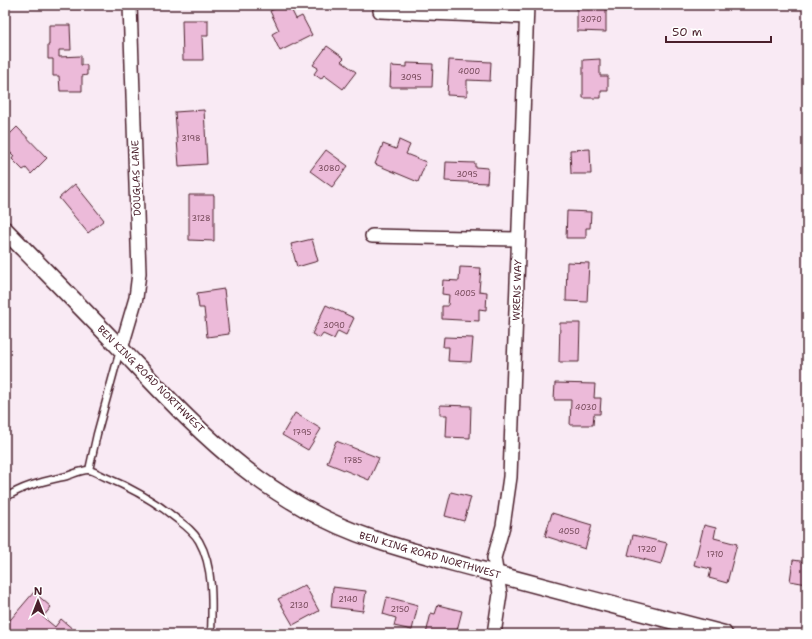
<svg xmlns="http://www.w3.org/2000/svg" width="812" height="639" font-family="'Shantell Sans',sans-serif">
	<rect width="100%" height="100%" fill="#f9eaf4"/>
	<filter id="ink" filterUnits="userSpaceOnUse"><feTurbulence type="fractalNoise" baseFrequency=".025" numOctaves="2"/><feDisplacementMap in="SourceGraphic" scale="8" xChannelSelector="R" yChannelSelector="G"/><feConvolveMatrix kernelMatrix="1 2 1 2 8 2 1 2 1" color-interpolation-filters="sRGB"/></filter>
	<g filter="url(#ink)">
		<g fill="#ecbad9" stroke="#4a1f2b">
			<polygon points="59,5 80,5 80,9 60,9"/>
			<polygon points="283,5 289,5 296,19 302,16 312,35 280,51 272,34 279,30 270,11"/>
			<polygon points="577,6 606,7 606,32 577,31"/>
			<polygon points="182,20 208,20 208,36 202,36 203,60 183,60"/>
			<polygon points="49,25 70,25 71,50 59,50 59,57 81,56 81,65 87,65 87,75 82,76 82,91 60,91 59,76 53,76 53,59 48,59 48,45 49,45"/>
			<polygon points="327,46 344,58 341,61 356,72 343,89 324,75 321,79 314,74 318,68 313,65"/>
			<polygon points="600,59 600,76 608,76 608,91 601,91 601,98 583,98 583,60"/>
			<polygon points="449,60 491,62 490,81 467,80 467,96 447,95"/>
			<polygon points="407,63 433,64 432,87 390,87 391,66 407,67"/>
			<polygon points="204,110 207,164 179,166 175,112"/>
			<polygon points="17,127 47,158 31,174 26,168 23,170 12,159 14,156 5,147 5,139"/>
			<polygon points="399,140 410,145 406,154 426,162 418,182 375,164 383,144 396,149"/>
			<polygon points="590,149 591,174 571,174 570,150"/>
			<polygon points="326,150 348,166 332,187 310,171"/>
			<polygon points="446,162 475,163 475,167 488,168 487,183 445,181"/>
			<polygon points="75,184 104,220 88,233 59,198"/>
			<polygon points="189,195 214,195 214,241 189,240"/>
			<polygon points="567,211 591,212 590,228 586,228 586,238 566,238"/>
			<polygon points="312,239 318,261 297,267 291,244"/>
			<polygon points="567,262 589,263 587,302 566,301"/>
			<polygon points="460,267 481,268 479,291 487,292 486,310 479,309 479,321 442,319 442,306 448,306 449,295 442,294 443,280 459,281"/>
			<polygon points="224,289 229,334 207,337 204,308 199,308 197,293"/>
			<polygon points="326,305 354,318 346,335 338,331 334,339 323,334 320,338 312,334"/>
			<polygon points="560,323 580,323 579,362 559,362"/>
			<polygon points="444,337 473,338 471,362 448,361 449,347 443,347"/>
			<polygon points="555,383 595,384 594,398 601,398 600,414 594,414 593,425 570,425 571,400 554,400"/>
			<polygon points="440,405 471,406 470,438 446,437 447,415 440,415"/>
			<polygon points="295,413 321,429 308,450 282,435"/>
			<polygon points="336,441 379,458 369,480 327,463"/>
			<polygon points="451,492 471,497 464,521 445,516"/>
			<polygon points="552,513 592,525 585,549 545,536"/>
			<polygon points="704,525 716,528 714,538 737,544 727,583 709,578 711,569 694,565"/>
			<polygon points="633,535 667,543 661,564 628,555"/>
			<polygon points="793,560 807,562 807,584 790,581"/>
			<polygon points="305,585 319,611 293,625 278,599"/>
			<polygon points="333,587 366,591 363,611 331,607"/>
			<polygon points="34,592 51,607 43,617 55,627 61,619 74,630 70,634 7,634 5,632 5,626"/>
			<polygon points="387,597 418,605 412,630 394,626 396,618 383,614"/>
			<polygon points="438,605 462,611 456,634 426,634 431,613 435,614"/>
		</g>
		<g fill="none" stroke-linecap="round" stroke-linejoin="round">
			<defs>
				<g id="service">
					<polyline points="89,470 97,434 120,350"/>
					<path d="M5,498c19,-13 41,-17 62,-22 6,-2 15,-6 21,-6 5,0 12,5 17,7 27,11 51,25 73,43 8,6 16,12 21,21 15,26 13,64 12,93"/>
				</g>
				<g id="minor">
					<polyline points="380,11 526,17"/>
					<polyline points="372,236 518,239"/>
					<polyline points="121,349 136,298 139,273 130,5"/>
					<polyline points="494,634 500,594 494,558 503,526 510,477 527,5"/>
				</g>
				<path id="tertiary" d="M5,230c39,40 78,79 116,119 39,41 78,84 123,119 19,15 39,28 60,40 53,31 114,45 173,61 82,22 165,44 247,65"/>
			</defs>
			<use href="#service" stroke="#4a1f2b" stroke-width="9"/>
			<use href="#minor" stroke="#4a1f2b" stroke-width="16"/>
			<use href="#tertiary" stroke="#4a1f2b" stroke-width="19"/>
			<use href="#service" stroke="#fff" stroke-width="6"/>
			<use href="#minor" stroke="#fff" stroke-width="13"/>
			<use href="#tertiary" stroke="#fff" stroke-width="16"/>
		</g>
	</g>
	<g text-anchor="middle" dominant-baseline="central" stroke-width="4" stroke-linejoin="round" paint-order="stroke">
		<g font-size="8" fill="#724656">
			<text x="591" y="19">3070</text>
			<text x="469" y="71">4000</text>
			<text x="411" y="77">3095</text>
			<text x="191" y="138">3198</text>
			<text x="329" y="168">3080</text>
			<text x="467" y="174">3095</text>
			<text x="201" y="218">3128</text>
			<text x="465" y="293">4005</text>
			<text x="334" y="325">3090</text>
			<text x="586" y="407">4030</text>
			<text x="302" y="432">1795</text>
			<text x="353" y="460">1785</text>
			<text x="569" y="531">4050</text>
			<text x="647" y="549">1720</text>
			<text x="715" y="554">1710</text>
			<text x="348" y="599">2140</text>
			<text x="299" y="605">2130</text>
			<text x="400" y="609">2150</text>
		</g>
		<g font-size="10" fill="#4a1f2b" stroke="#fff">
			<text transform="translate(136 178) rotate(-92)">DOUGLAS LANE</text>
			<text transform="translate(517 290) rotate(-88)">WRENS WAY</text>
			<text transform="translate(151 379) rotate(45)">BEN KING ROAD NORTHWEST</text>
			<text transform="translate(430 555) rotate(16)">BEN KING ROAD NORTHWEST</text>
		</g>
	</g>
	<rect width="812" height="639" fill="none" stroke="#fff" stroke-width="20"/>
	<rect x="10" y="10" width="792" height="619" fill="none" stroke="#4a1f2b" stroke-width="1.5" filter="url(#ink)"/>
	<g transform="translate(38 601)" stroke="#ffffff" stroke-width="3" paint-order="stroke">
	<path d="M0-3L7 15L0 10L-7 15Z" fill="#4a1f2b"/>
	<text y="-6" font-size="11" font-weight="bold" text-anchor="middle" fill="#4a1f2b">N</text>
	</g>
	<path d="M666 36v6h105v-6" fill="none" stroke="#4a1f2b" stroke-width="2"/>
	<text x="672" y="36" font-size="12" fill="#4a1f2b" stroke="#ffffff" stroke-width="3" paint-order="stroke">50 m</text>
</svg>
